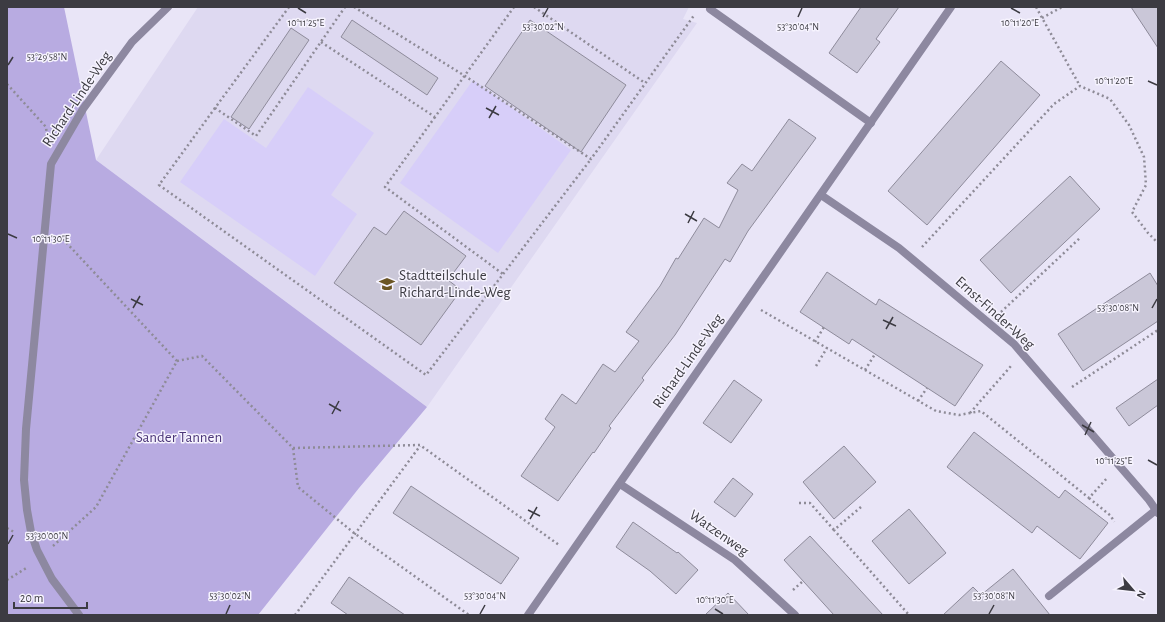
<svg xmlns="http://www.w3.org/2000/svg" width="1165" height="622" font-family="'Alegreya Sans',sans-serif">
	<rect width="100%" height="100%" fill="#e9e5f7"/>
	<polygon fill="#ded9f1" points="198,7 689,7 683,19 697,23 427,407 96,160"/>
	<g fill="#d7cef9">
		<polygon points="473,80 571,150 498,253 400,183"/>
		<polygon points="308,87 374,133 331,195 357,214 315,276 180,182 224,119 266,148"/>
	</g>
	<polygon fill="#b8abe1" points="7,7 64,7 96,160 427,407 359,488 258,615 7,615"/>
	<g fill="#cac7d8" stroke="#8e8b9b">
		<polygon points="861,7 899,7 876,39 880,42 857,73 829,53"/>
		<polygon points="1131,7 1158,7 1158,48"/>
		<polygon points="352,20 438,78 427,95 341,37"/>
		<polygon points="530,20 626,85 581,152 485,86"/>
		<polygon points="291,28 309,40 249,129 231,117"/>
		<polygon points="1001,61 1040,95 927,225 888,191"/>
		<polygon points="789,119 816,138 748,231 730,262 725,259 675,335 642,378 644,380 609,426 611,428 594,453 593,452 558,501 521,476 555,427 545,419 562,394 576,404 603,364 615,372 639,341 626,332 660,286 676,258 678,259 704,218 719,228 738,190 727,183 742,164 752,171"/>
		<polygon points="1070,176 1100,209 1011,293 980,260"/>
		<polygon points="404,211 466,256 448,280 461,290 421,345 334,283 374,227 386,235"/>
		<polygon points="827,272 876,305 879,299 983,365 955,406 852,339 849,344 800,312"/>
		<polygon points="1150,273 1158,286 1158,321 1083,371 1058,334"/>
		<polygon points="1158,379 1158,405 1129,426 1116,408"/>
		<polygon points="734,380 762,400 731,443 703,423"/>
		<polygon points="974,432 1059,498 1065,490 1108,523 1080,559 1037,526 1032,533 947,467"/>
		<polygon points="844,446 876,482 834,519 803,482"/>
		<polygon points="733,478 753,494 735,517 714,502"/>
		<polygon points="411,486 519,558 501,584 393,513"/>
		<polygon points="909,509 946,553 909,584 872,541"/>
		<polygon points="633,522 677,553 678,552 698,570 676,594 650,571 616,547"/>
		<polygon points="810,536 849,578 883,615 834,615 784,560"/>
		<polygon points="1013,569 1050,615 943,615 973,587 981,595"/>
		<polygon points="349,577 405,615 348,615 331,603"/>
		<polygon points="728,593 749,615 705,615"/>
	</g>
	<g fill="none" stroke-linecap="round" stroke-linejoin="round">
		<g stroke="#8e8b97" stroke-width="2.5" stroke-dasharray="2 3" stroke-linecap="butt">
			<polyline points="289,7 215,108 256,136 345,7"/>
			<polyline points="354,7 465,76 591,159 695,14"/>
			<polyline points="534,7 645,83"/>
			<polyline points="1036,7 1080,86"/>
			<polyline points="1042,18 1062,7"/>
			<polyline points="321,42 435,117 514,7"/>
			<polyline points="7,84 46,127 47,136"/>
			<polyline points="215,108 159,185 426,375 591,159"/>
			<polyline points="435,117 385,187 503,274"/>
			<polyline points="922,247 1054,104 1080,86 1110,99 1129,125 1144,157 1146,185 1132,212 1148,233 1158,243"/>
			<polyline points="761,310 936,411 959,415 981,411 1089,498 1108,477"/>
			<polyline points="1001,312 1081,237"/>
			<polyline points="815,342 824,327"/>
			<polyline points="177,361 202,356 293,448 298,487 354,533 469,615"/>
			<polyline points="816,366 827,348"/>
			<polyline points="865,370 875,354"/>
			<polyline points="1072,387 1158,330"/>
			<polyline points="918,401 927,388"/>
			<polyline points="970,413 1011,366"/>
			<polyline points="293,448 420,445 559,545"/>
			<polyline points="1089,498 1111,516 1114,522"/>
			<polyline points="799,503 810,503 834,530"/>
			<polyline points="861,507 834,530 909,615"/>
			<polyline points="7,528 14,532"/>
			<polyline points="53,546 96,507 177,361 61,237"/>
			<polyline points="7,580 28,567"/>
			<polyline points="793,590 803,581"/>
			<polyline points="295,615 420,446"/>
		</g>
		<g stroke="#8d88a0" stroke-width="8">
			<polyline points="1049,596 1156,510"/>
			<polyline points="79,615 52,579 37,550 31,532 27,510 24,480 26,429 51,164 83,109 132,42 168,7"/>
		</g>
		<g stroke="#8d88a0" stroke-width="8">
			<polyline points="711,7 710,9 871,123"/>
			<polyline points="821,195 899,248 1014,344 1149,500 1158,513"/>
			<polyline points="620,484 735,560 795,615"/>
			<polyline points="528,615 951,7"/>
		</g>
	</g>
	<path fill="none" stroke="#3c3b42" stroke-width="1.5" d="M298,8l8,5M1011,8l9,5M543,17l5,-9M798,17l4,-9M8,65l5,-8M1148,81l9,4M486,108l13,7M489,118l7,-12M685,214l12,7M688,223l6,-12M8,234l9,4M131,299l12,6M133,308l7,-12M1152,308l5,-9M883,320l13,6M886,329l7,-12M329,404l12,7M332,414l7,-13M1082,425l12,7M1085,435l6,-13M1148,460l9,5M528,510l12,6M530,519l7,-12M8,544l5,-9M715,609l8,5M226,614l4,-9M480,614l5,-9M989,614l5,-9"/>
	<defs>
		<symbol id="school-bare" viewBox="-9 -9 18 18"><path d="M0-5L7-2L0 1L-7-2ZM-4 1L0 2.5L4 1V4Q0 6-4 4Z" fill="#6b5625" stroke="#f6f3fe" stroke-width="2.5" paint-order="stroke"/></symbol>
	</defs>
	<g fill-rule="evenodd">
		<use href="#school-bare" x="376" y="273" width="22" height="22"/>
	</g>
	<g text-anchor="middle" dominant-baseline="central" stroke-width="3" stroke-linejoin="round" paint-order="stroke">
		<g font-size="15" fill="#3c3b42" stroke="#f6f3fe">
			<text transform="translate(77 99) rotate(-56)">Richard-Linde-Weg</text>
			<text transform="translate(995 313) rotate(42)">Ernst-Finder-Weg</text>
			<text transform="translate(688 361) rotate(-55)">Richard-Linde-Weg</text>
			<text transform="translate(719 533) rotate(35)">Watzenweg</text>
		</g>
		<g font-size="15" fill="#3c3b42" stroke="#f6f3fe" text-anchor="start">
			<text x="399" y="275">Stadtteilschule<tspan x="399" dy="17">Richard-Linde-Weg</tspan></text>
		</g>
		<g font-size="15" fill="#4c3779" stroke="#f6f3fe">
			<text x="179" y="437">Sander Tannen</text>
		</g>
	</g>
	<g font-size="10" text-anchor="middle" fill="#3c3b42" stroke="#f6f3fe" stroke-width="3" stroke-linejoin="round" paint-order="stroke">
		<text x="306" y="26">10°11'25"E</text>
		<text x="1020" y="26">10°11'20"E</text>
		<text x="543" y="30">53°30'02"N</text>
		<text x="798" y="30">53°30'04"N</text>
		<text x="47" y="60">53°29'58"N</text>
		<text x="1114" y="84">10°11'20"E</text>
		<text x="51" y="242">10°11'30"E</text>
		<text x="1118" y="311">53°30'08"N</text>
		<text x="1114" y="464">10°11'25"E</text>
		<text x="47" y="539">53°30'00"N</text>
		<text x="230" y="599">53°30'02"N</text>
		<text x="485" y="599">53°30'04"N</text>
		<text x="994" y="599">53°30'08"N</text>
		<text x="715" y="603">10°11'30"E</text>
	</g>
	<rect width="1165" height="622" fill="none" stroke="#3c3b42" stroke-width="16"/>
	<g transform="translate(1133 590) rotate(118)" stroke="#f6f3fe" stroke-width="3" paint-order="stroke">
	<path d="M0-3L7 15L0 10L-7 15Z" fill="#3c3b42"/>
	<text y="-6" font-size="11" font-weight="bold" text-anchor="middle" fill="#3c3b42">N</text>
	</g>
	<path d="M14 602v6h73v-6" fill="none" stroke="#3c3b42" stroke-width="2"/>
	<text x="20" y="602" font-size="12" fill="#3c3b42" stroke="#f6f3fe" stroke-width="3" paint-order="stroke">20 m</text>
</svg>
